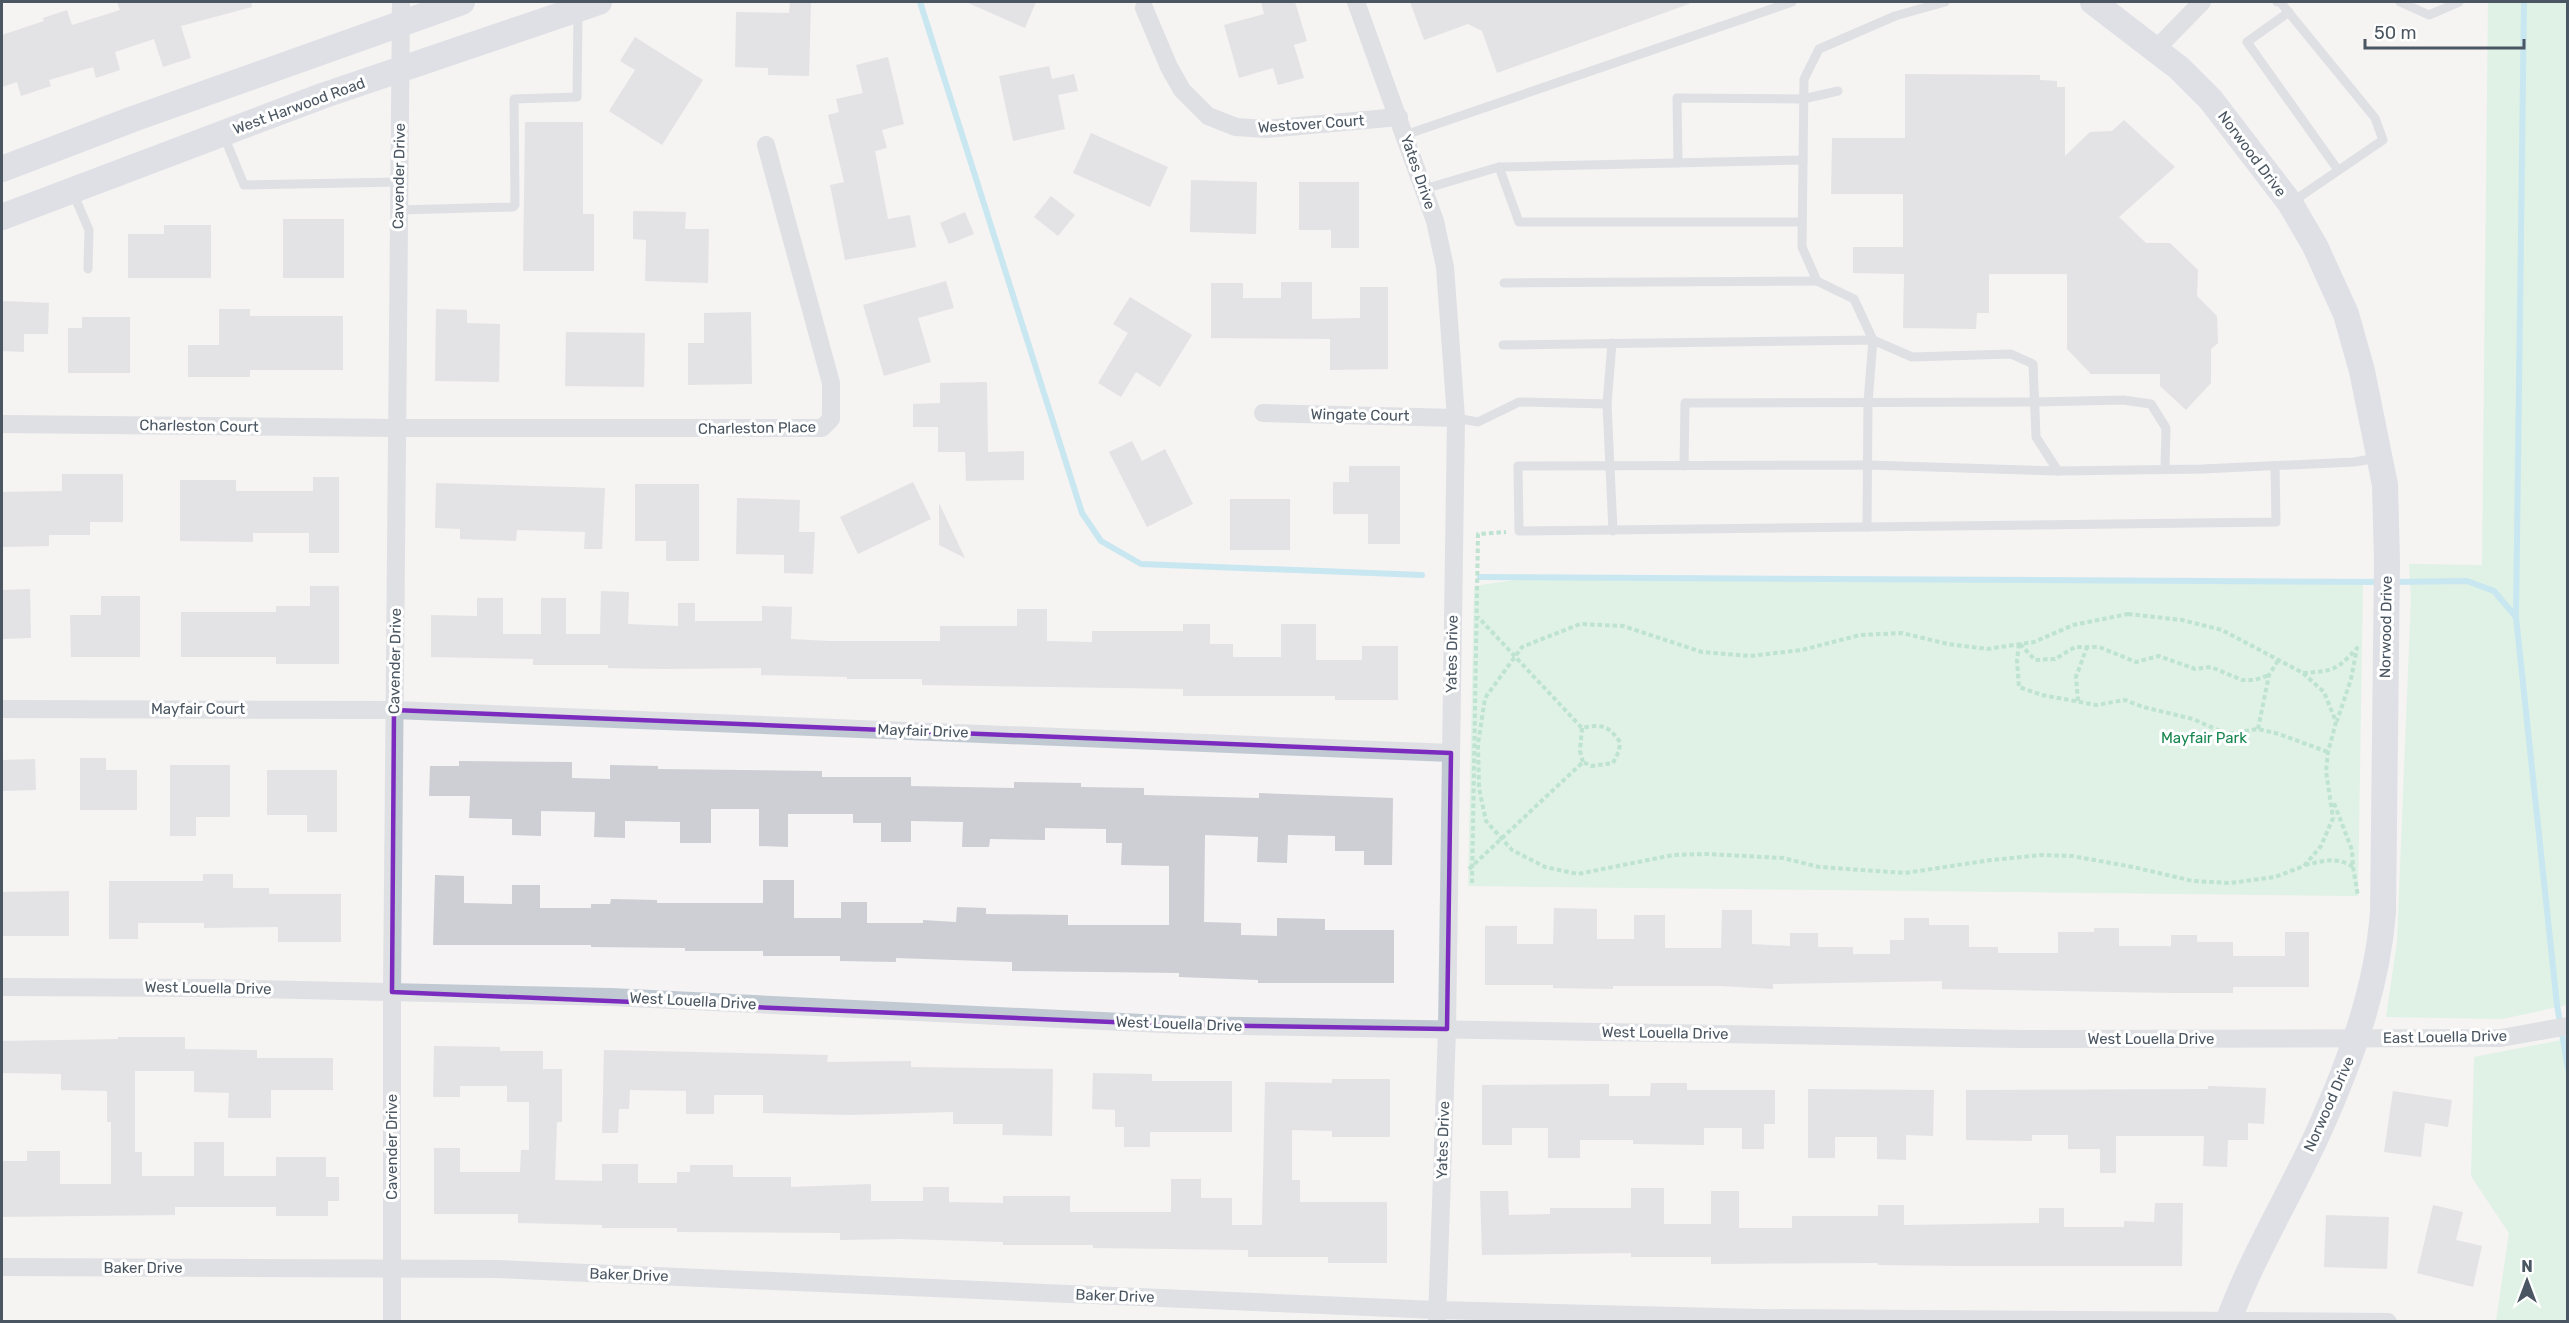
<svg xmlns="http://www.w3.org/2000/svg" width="2569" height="1323" font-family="Rubik,sans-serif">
	<rect width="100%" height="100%" fill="#f5f3f3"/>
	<g fill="#c3f1d5">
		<polygon points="2488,2 2567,2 2567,1005 2502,1019 2386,1017 2397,942 2411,598 2409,564 2482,565"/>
		<polygon points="1534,577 2152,583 2363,582 2358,896 1468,886 1474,586"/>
		<polygon points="2567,1039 2567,1321 2496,1321 2509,1233 2471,1176 2474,1057"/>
	</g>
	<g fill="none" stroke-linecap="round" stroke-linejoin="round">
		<g stroke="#90daee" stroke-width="6">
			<polyline points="920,2 1082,513 1101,541 1141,564 1422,575"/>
			<polyline points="2524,2 2516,617 2557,1005 2568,1069"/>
			<polyline points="1480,577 2382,582"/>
			<polyline points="2392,582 2467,581 2494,591 2515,616"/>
		</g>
	</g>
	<g fill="#cdcfd5">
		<polygon points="117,2 251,2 252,7 181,26 191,58 163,67 154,39 115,52 120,70 96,78 93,67 49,80 51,86 21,96 17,82 2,87 2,35 44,21 43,18 67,10 72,25 120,10"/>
		<polygon points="790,2 811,2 809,76 768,75 768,68 735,67 736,12 789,13"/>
		<polygon points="966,2 1036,2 1025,28"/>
		<polygon points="1261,2 1295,2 1307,41 1294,45 1304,78 1278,85 1273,68 1239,78 1224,25 1264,14"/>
		<polygon points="1410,2 1689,2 1689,4 1497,73 1482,31 1468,24 1424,40"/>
		<polygon points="635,37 703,80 662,145 609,111 635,70 620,61"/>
		<polygon points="888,57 904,124 882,130 887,148 875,151 888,219 910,215 916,247 845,260 830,185 844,182 828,115 839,112 836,99 863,93 856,65"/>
		<polygon points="1049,66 1052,79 1074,74 1078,91 1058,95 1065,129 1013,141 999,76"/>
		<polygon points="1905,74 2040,75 2040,80 2057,81 2057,87 2065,87 2065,156 2090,132 2112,131 2124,120 2175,167 2119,217 2146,243 2170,243 2198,270 2197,296 2217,316 2218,343 2211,349 2211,383 2186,410 2160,386 2160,374 2091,374 2067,349 2067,274 1989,274 1989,313 1977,313 1976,329 1903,328 1904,274 1853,273 1853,247 1903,247 1903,194 1831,194 1832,138 1905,138"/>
		<polygon points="525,122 583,122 583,214 594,214 594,271 523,271"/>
		<polygon points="1091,133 1168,167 1150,207 1073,173"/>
		<polygon points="1191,180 1257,182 1256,234 1190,232"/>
		<polygon points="1299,182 1359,182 1359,248 1331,248 1331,230 1299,230"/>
		<polygon points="1051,196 1075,215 1058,236 1034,217"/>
		<polygon points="633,211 686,212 685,229 709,229 708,283 645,281 646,240 633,239"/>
		<polygon points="965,212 974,234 949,244 940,223"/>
		<rect x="283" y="219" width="61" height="59"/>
		<polygon points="164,225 211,225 211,278 128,278 128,234 164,234"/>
		<polygon points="946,281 954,308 918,318 931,362 884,376 863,305"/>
		<polygon points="1281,282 1312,282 1312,319 1360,318 1360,287 1388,287 1388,369 1330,370 1330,339 1211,338 1211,283 1243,283 1243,298 1281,298"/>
		<polygon points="1130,297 1192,335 1160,387 1136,372 1121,397 1098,383 1128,333 1113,324"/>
		<polygon points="2,301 49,303 48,334 24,334 24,352 2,351"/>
		<polygon points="219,309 250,309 250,316 343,316 343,370 250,370 250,377 188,377 188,345 219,345"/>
		<polygon points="436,309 467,310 467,323 500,324 499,382 435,381"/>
		<polygon points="751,312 752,384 688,385 688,343 704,343 704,313"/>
		<polygon points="82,317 130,317 130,373 68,373 68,328 82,328"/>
		<polygon points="566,332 645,333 644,387 565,386"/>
		<polygon points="987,382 988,452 1024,451 1024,480 966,481 965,452 938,452 938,427 913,427 913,404 940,403 940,383"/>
		<polygon points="1132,441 1142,461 1165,449 1193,504 1147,527 1109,452"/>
		<polygon points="1349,466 1400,466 1400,544 1368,544 1368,514 1333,514 1333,482 1349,482"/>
		<polygon points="62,474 123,474 123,522 90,522 90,535 49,535 49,546 2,547 2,492 62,491"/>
		<polygon points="313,477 339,477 339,553 309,553 309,533 253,533 253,542 180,541 180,480 236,480 236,491 313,491"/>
		<polygon points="913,482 931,519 858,554 840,517"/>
		<polygon points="436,483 605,488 602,549 584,549 585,532 517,530 516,541 460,539 460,529 435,528"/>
		<polygon points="635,484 699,484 699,561 666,561 666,541 635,541"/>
		<polygon points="737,498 800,500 799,532 815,532 813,574 784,573 784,555 736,554"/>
		<rect x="1230" y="499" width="60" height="51"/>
		<polygon points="939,503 965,558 939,545"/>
		<polygon points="310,586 339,586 339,664 276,664 276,657 181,657 181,612 276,612 276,606 310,606"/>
		<polygon points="30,589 31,638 2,639 2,590"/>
		<polygon points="601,591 629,592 628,624 678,626 678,603 695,603 695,621 762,621 762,606 792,607 791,639 829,641 940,641 940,626 1017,626 1017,609 1047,609 1047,641 1092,642 1092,631 1183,631 1183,624 1210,624 1210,644 1233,644 1233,657 1281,657 1281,624 1316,624 1316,660 1362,660 1362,646 1398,646 1398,700 1335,700 1335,696 1183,696 1183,689 922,685 922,679 847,679 847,677 761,675 761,668 664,669 608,668 608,665 533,665 533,659 431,657 431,615 477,616 477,598 503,598 503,634 541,634 541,598 566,598 566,634 600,634"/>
		<polygon points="101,596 140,596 140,657 71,657 70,615 101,615"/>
		<polygon points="80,758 106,758 106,770 137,770 137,810 80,810"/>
		<polygon points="35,759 36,790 2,791 2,760"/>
		<polygon points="459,761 572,762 572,778 610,779 610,765 658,766 658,769 822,771 822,777 911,777 911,786 1014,788 1014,782 1081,783 1081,787 1144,788 1144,795 1259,798 1259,793 1393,798 1392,865 1364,865 1364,851 1335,851 1335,836 1288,835 1287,863 1257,862 1258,837 1205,835 1204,922 1241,923 1241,935 1277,936 1277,918 1325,919 1325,930 1394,930 1394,983 1258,983 1258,980 1179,977 1179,973 1012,971 1012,962 896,958 896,962 840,961 840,956 763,956 763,951 685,951 685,948 591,947 591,945 433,945 435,875 464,876 464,903 512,904 512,885 540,885 540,908 591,908 591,904 610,904 611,899 657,900 657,903 763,903 763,880 794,880 794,918 841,918 841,902 867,902 867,923 923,923 923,920 956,922 957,907 986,908 986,914 1068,915 1068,925 1169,925 1169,866 1121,865 1122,843 1106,843 1106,829 1045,828 1045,840 990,839 989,847 962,847 963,822 911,821 911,842 881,842 881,823 853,823 853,814 788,814 788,847 759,846 759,809 711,809 711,843 680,843 680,822 625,821 625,838 594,837 595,812 541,811 541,836 512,835 512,819 469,818 470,796 429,796 430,766 459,766"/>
		<polygon points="170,765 230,765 230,817 196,817 196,836 170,836"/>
		<polygon points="267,770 337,770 337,832 307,832 307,815 267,815"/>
		<polygon points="203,874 233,874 233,888 269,888 269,894 341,894 341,942 278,942 278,927 204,928 204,923 138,923 138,939 109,939 109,881 203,881"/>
		<polygon points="69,891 69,936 2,936 2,892"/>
		<polygon points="1554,908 1597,909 1597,939 1634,939 1634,915 1665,915 1665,948 1721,948 1722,910 1752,910 1752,944 1790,946 1790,933 1818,933 1818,947 1853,947 1853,954 1890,954 1890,940 1904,940 1904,918 1929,918 1929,925 1969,925 1969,947 1998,947 1998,953 2058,953 2058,932 2094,932 2094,928 2119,928 2119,946 2171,946 2171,935 2197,935 2197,942 2233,942 2233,956 2285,956 2285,932 2309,932 2309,987 2233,987 2233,993 2171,993 1942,989 1942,981 1773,984 1773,989 1721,986 1613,986 1613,989 1553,988 1553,985 1485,985 1485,926 1517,926 1517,944 1553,944"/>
		<polygon points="118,1037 185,1037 185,1049 257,1050 257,1058 333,1058 333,1090 271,1090 271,1118 228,1118 229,1093 194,1092 194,1071 135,1071 135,1152 142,1152 142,1176 194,1176 194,1142 224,1142 224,1176 276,1176 276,1157 326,1157 326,1177 339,1177 339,1201 328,1201 328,1216 276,1216 276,1207 175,1207 175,1215 2,1217 2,1161 27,1161 27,1151 60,1151 60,1184 111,1184 111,1122 107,1122 107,1091 61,1090 61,1074 2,1073 2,1041 118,1039"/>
		<polygon points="434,1046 500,1047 500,1051 543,1051 543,1069 562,1069 562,1122 557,1122 555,1180 602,1181 602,1164 638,1164 638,1183 677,1183 677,1172 690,1172 690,1165 733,1165 733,1177 791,1177 791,1187 871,1184 871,1201 923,1201 923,1187 949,1187 949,1202 1003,1203 1003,1196 1070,1196 1070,1212 1171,1212 1171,1179 1201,1179 1201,1198 1232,1198 1232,1225 1262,1225 1265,1082 1332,1083 1332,1079 1390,1079 1390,1137 1332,1137 1332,1131 1292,1130 1292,1180 1300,1180 1300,1202 1387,1202 1387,1263 1328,1263 1328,1257 1248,1257 1248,1250 1093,1248 1093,1245 1003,1245 1003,1242 901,1239 840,1240 840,1233 677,1232 677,1228 602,1228 602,1225 518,1223 518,1214 434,1214 434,1148 460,1148 460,1172 520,1172 521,1150 529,1150 529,1102 507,1102 507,1086 460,1086 460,1097 433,1097"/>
		<polygon points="604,1050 828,1055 827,1062 911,1061 911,1067 1053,1069 1052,1136 1002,1135 1003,1124 953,1124 953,1112 850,1115 763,1113 763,1095 714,1095 714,1114 686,1114 686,1091 630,1090 629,1109 619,1109 618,1133 602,1133"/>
		<polygon points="1093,1073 1152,1074 1152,1081 1232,1081 1232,1132 1150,1132 1150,1147 1124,1147 1124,1127 1115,1127 1115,1110 1092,1109"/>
		<polygon points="1651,1083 1687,1083 1687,1090 1775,1090 1775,1124 1764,1124 1764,1149 1742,1149 1742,1128 1704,1128 1704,1145 1633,1144 1633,1140 1580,1140 1580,1158 1548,1158 1548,1128 1512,1128 1512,1145 1482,1145 1482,1085 1609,1084 1609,1096 1650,1096"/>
		<polygon points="2208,1086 2266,1088 2264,1124 2248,1123 2248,1140 2228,1140 2227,1167 2203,1166 2204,1136 2116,1136 2116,1173 2100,1173 2100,1149 2068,1149 2068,1135 2032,1135 2032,1141 1966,1140 1966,1090 2208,1089"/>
		<polygon points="1808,1089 1934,1090 1933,1136 1906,1135 1906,1160 1877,1159 1877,1137 1835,1137 1835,1158 1808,1158"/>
		<polygon points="2393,1091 2452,1100 2448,1127 2425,1123 2421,1157 2384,1152"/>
		<polygon points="1631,1188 1664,1188 1664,1224 1711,1224 1711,1191 1739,1191 1739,1228 1792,1228 1792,1216 1878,1216 1878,1205 1904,1205 1904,1225 2039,1223 2039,1208 2064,1208 2064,1227 2124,1227 2124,1221 2154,1222 2155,1203 2183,1203 2182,1266 1964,1266 1878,1265 1878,1263 1711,1264 1711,1257 1631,1257 1631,1253 1482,1255 1480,1191 1508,1191 1509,1215 1550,1214 1550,1208 1631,1208"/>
		<polygon points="2433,1205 2463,1212 2456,1240 2482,1246 2473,1287 2417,1273"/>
		<polygon points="2326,1215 2389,1217 2387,1269 2324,1267"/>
	</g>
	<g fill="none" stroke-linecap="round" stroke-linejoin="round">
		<g stroke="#7ad0a6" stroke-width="4" stroke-dasharray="4.5 3" stroke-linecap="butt">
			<polygon points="2128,614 2182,620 2222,630 2303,673 2324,692 2336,722 2328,752 2326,771 2333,818 2321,846 2304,866 2275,877 2230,883 2193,881 2133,867 2072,856 2041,855 1991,860 1905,873 1819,867 1783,858 1706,854 1673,855 1578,874 1545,867 1512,850 1486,821 1479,788 1478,744 1485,698 1522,647 1580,624 1623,626 1702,652 1750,656 1802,650 1860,635 1902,633 1948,644 1987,649 2034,642 2073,625"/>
			<polyline points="2019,644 2017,660 2019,687 2042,695 2096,705 2125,700 2143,707 2193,719 2227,734 2258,729 2279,734 2328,752"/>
			<polyline points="2020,644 2035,660 2055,659 2075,647 2099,647 2136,662 2159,656 2195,669 2211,667 2242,680 2255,680 2269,675"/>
			<path d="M2303,673c31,-2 34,-3 54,-25l-6,31 -14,42"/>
			<polyline points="2078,701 2076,677 2087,647"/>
			<polyline points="1582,728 1580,751 1583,762"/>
			<polyline points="2258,729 2269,675 2279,659"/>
			<path d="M2305,865c18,-4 32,-9 48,2l-1,-17 -18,-47"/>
			<polyline points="2353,867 2358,896"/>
			<path d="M1469,869l114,-107 8,4 22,-3 6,-12 1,-9c-12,-17 -18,-18 -38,-14l-104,-111"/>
			<polyline points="1472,883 1478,534 1506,532"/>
		</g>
		<g stroke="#c1cad2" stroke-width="9">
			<polyline points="1945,2 1895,16 1819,49 1804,79 1802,247 1817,281 1854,299 1873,340 1912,357 2011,354 2033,364 2036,437 2058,471 2202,469 2354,462 2377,458"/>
			<polyline points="2277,2 2281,3 2375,118 2383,140 2292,202"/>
			<polyline points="2400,2 2429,15 2459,2"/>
			<polyline points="2289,12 2247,42 2338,170"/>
			<polyline points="1405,135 1792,2"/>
			<polyline points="224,136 244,185 399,182"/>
			<polyline points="1678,163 1677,98 1803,99 1838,91"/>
			<polyline points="1499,167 1519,222 1802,222"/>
			<polyline points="1424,189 1499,167 1803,160"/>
			<polyline points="73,193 89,230 88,269"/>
			<polyline points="399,210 513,207 515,205 514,99 577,97 578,12"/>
			<polyline points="1504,283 1817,281"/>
			<polyline points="1612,343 1607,404 1613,531"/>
			<polyline points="1503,345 1873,340 1868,402 1867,527"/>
			<polyline points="1456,418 1478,422 1519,402 1607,404"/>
			<polyline points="1684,466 1685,403 2035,402 2123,400 2151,404 2166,428 2165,469"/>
			<polyline points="2058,471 1868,465 1518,466 1519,531 2276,522 2275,466"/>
		</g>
		<g stroke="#c1cad2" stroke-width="18">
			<polyline points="1356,2 1435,221 1445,267 1456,418 1447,1029 1437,1320"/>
			<polyline points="1144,8 1169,67 1182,90 1208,116 1236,127 1266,129 1399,117"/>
			<polyline points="2156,49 2202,2"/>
			<polyline points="1263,413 1456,418"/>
			<polyline points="2,424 397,428 822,428 831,419 831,383 766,145"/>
			<polyline points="2,709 394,710 1451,753"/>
			<polyline points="2,987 215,988 611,997 1183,1025 2020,1039 2501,1038 2568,1026"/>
			<polyline points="2,1267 497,1269 1437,1310 1759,1318 2388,1322"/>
			<polyline points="392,1322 392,992 401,2"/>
		</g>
		<g stroke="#c1cbd6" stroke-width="26">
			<path d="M2093,2l86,66 32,32 79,103 25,43 31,68 16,57 23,114 2,77 -4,350c-6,78 -33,150 -65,221 -29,64 -66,123 -90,189"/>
			<polyline points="2,169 133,119 462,2"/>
			<polyline points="2,217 322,96 599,2"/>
		</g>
	</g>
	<path d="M0 0H2569V1323H0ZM394,710l1057,43 -4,276 -264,-4 -791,-33z" fill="#f5f3f3" fill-opacity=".55" fill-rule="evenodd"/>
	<path fill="none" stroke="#7b2cbf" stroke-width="4.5" stroke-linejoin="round" d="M394,710l1057,43 -4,276 -264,-4 -791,-33z"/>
	<g text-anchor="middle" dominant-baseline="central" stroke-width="6" stroke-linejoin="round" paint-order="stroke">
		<g font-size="15" fill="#4a5661" stroke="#fff">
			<text transform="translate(299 106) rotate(-20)">West Harwood Road</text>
			<text transform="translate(1311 124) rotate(-4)">Westover Court</text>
			<text transform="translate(2252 154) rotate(53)">Norwood Drive</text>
			<text transform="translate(1418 172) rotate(71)">Yates Drive</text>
			<text transform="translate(399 176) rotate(-89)">Cavender Drive</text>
			<text transform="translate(1360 415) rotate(1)">Wingate Court</text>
			<text transform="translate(199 426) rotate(1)">Charleston Court</text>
			<text transform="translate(757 428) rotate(-1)">Charleston Place</text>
			<text transform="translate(2386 627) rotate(-89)">Norwood Drive</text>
			<text transform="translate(1452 654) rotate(-89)">Yates Drive</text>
			<text transform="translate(395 661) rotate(-89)">Cavender Drive</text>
			<text x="198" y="709">Mayfair Court</text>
			<text transform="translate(923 731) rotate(2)">Mayfair Drive</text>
			<text transform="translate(208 988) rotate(1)">West Louella Drive</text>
			<text transform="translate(693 1001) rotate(3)">West Louella Drive</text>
			<text transform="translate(1179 1024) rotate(2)">West Louella Drive</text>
			<text transform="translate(1665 1033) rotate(1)">West Louella Drive</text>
			<text transform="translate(2445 1037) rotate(-1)">East Louella Drive</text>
			<text x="2151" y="1039">West Louella Drive</text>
			<text transform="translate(2329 1104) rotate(-66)">Norwood Drive</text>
			<text transform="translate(1443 1140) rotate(-88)">Yates Drive</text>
			<text transform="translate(392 1147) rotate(-90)">Cavender Drive</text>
			<text x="143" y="1268">Baker Drive</text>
			<text transform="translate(629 1275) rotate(2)">Baker Drive</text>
			<text transform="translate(1115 1296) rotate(2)">Baker Drive</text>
		</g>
		<g font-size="15" fill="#17864f" stroke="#fff">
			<text x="2204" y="738">Mayfair Park</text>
		</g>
	</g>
	<rect width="2569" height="1323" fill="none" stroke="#4a5661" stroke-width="6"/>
	<g transform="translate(2527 1281)" stroke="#ffffff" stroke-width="4.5" paint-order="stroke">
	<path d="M0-4.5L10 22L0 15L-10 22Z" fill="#4a5661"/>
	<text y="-9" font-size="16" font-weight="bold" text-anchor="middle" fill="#4a5661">N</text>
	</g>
	<path d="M2365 39v9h159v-9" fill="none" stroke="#4a5661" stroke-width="3"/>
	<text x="2374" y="39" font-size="18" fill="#4a5661" stroke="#ffffff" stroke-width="4.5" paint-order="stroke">50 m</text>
</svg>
